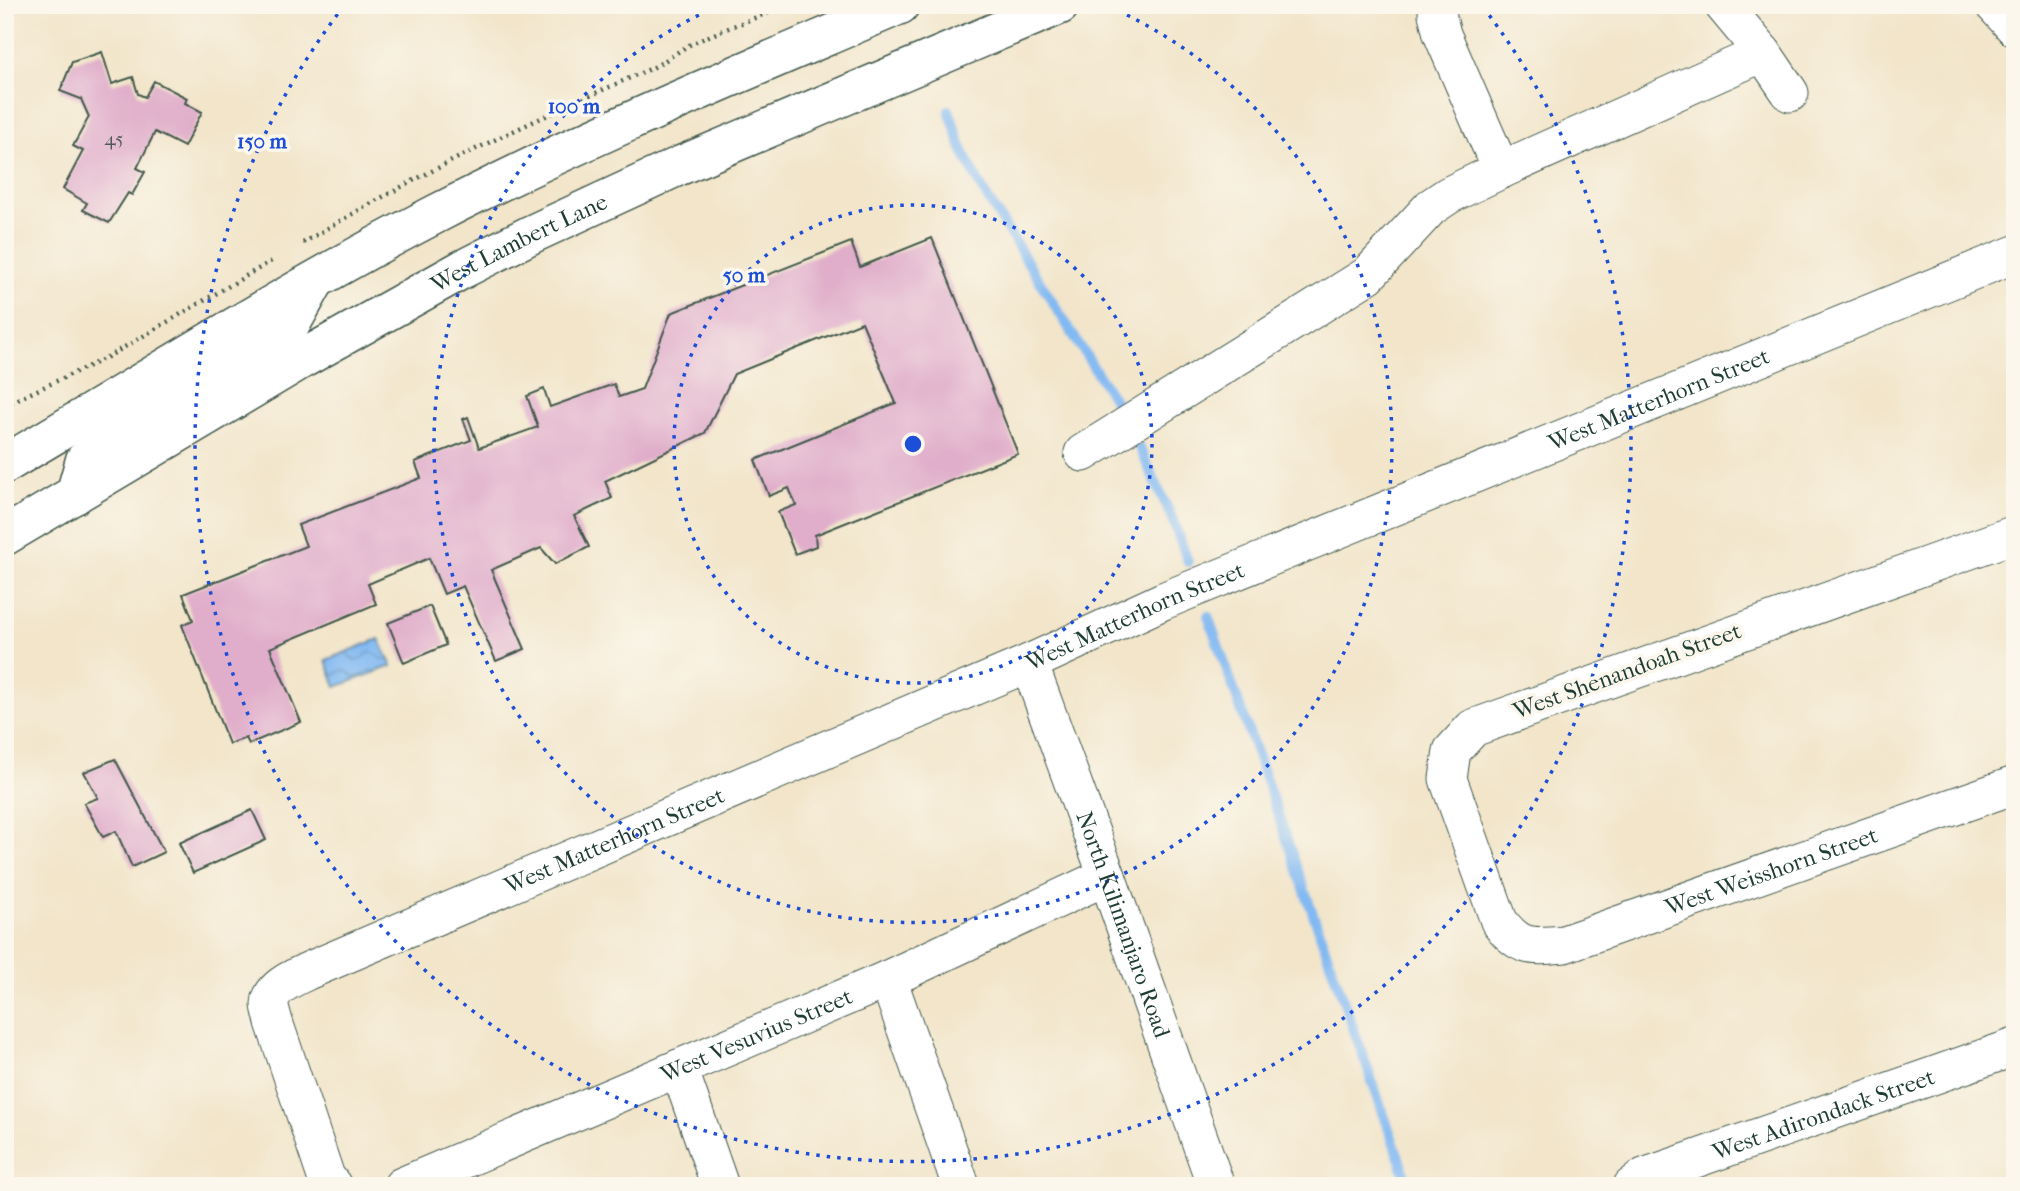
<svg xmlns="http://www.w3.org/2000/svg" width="2020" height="1191" font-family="'IM FELL French Canon',serif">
	<defs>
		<pattern id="water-waves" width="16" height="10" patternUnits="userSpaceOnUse" patternTransform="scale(1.75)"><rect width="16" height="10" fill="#82b9f2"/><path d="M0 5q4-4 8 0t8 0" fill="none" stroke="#6a98c5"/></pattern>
	</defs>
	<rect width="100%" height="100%" fill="#fbf7ec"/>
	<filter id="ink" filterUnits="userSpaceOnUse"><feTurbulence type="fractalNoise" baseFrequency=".0143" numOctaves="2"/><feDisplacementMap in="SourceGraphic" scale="14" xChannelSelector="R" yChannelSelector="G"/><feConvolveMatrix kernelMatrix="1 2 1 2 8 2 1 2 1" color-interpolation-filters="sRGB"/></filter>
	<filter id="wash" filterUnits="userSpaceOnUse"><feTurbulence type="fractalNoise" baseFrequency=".00686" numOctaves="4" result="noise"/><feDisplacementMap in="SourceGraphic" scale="28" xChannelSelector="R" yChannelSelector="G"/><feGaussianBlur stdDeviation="1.57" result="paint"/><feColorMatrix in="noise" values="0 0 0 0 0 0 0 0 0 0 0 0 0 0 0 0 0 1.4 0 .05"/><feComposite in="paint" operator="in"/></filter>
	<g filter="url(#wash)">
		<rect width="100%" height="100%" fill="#f2e5ca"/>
		<polygon fill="url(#water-waves)" stroke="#507b93" stroke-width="2" points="379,639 392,666 336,687 326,660"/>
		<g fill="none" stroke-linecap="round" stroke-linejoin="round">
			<g stroke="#82b9f2" stroke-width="10">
				<polyline points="949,110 962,149 983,191 1119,408"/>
				<polyline points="1139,447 1172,518 1188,562"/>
				<polyline points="1208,616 1409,1186"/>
			</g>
		</g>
		<g id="blocks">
			<g fill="#e0adca">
				<polygon points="102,52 112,84 133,77 138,94 145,97 154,81 187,98 185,103 202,112 184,147 155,132 137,168 145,172 132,195 128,193 109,223 83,210 87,203 63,189 83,151 73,146 89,117 81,99 60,91 72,62"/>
				<polygon points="932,238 1018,454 815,535 816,546 795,554 778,512 796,505 789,488 769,496 755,460 896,403 862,322 734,374 705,433 605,481 612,498 574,516 589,547 555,564 541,548 491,570 525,649 496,661 463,586 444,594 429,558 368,584 376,604 270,648 301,722 249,744 246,738 229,744 182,625 193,620 183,594 306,546 298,525 421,478 415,462 471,440 463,419 468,417 479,448 538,427 527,396 544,389 550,407 614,384 619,397 642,389 671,313 851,242 860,267"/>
				<polygon points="430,606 446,645 404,663 388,623"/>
				<polygon points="115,759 164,852 132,867 116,831 103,837 84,803 98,798 84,772"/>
				<polygon points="252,810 266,840 193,873 179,843"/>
			</g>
		</g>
	</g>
	<g filter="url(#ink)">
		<use href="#blocks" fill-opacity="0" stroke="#3f564a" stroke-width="2"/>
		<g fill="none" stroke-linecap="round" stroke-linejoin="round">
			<defs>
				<g id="street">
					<polyline points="1438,5 1437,14 1442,34 1501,170 1763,53 1790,93"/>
					<polyline points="1723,5 1763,53"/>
					<polyline points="1994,5 2015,28"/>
					<polyline points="1083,453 1368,275 1431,207 1449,195 1501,170"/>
					<path id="s1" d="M2015,534l-542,194 -21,23 -4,28 51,142c20,28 33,26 65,23l451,-159"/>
					<path id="s2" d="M1029,663l78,213 109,310"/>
					<polyline points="888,979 961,1186"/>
					<polyline points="679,1068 720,1186"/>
					<path id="s3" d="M333,1186l-7,-9 -52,-155c-1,-5 -4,-13 -4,-18 1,-18 26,-27 40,-34l719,-307 134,-62 852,-347"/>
					<path id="s4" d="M402,1186l486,-207 219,-103"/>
					<path id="s5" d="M1632,1186l12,-9 371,-130"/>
				</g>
				<g id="secondary">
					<path d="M5,464c143,-84 284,-174 431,-250 151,-78 308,-142 464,-209"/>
					<polyline points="75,495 85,460 111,440 285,335 314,283"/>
					<path id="s6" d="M5,536l299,-178 159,-89 69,-35 147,-68 381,-161"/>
				</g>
			</defs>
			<use href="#street" stroke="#3f564a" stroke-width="39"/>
			<use href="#secondary" stroke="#3f564a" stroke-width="41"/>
			<g stroke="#3f564a" stroke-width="4.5" stroke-dasharray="2 5" stroke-linecap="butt">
				<path d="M303,243c111,-68 229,-122 347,-174 17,-8 32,-22 50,-29 29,-13 60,-24 89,-35"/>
				<polyline points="5,405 104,359 275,259"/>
			</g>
			<use href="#street" stroke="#fff" stroke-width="37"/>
			<use href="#secondary" stroke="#fff" stroke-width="38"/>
		</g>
	</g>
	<g fill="none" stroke="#1d4ed8" stroke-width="3.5" stroke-dasharray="3.5 7">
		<circle cx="913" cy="444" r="239"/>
		<path d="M1108 6A479 479 0 1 1 718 6"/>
		<path d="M1483 7A718 718 0 1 1 343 7"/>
	</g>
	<g text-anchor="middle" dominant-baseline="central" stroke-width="7" stroke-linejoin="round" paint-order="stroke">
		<g font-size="19" fill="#4f595a">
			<text x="114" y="139">45</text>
		</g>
		<g font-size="23" fill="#1f3d34" stroke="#fbf7ec">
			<text stroke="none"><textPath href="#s6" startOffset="592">West Lambert Lane</textPath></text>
			<text stroke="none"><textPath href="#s3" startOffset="1713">West Matterhorn Street</textPath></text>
			<text stroke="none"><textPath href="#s3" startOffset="1146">West Matterhorn Street</textPath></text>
			<text transform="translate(1627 671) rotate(-20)">West Shenandoah Street</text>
			<text stroke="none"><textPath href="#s3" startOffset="579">West Matterhorn Street</textPath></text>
			<text stroke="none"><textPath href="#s1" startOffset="1080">West Weisshorn Street</textPath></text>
			<text stroke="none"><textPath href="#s2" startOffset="278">North Kilimanjaro Road</textPath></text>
			<text stroke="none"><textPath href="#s4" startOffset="385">West Vesuvius Street</textPath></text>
			<text stroke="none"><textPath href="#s5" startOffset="205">West Adirondack Street</textPath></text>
		</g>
	</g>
	<circle cx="913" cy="444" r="10" fill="#1d4ed8" stroke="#fbf7ec" stroke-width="3.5"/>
	<g font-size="21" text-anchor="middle" font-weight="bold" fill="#1d4ed8" stroke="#fbf7ec" stroke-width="7" stroke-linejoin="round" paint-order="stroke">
		<text x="574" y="113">100 m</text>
		<text x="262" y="148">150 m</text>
		<text x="744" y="282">50 m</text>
	</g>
	<rect width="2020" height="1191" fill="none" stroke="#fbf7ec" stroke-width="28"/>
</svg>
